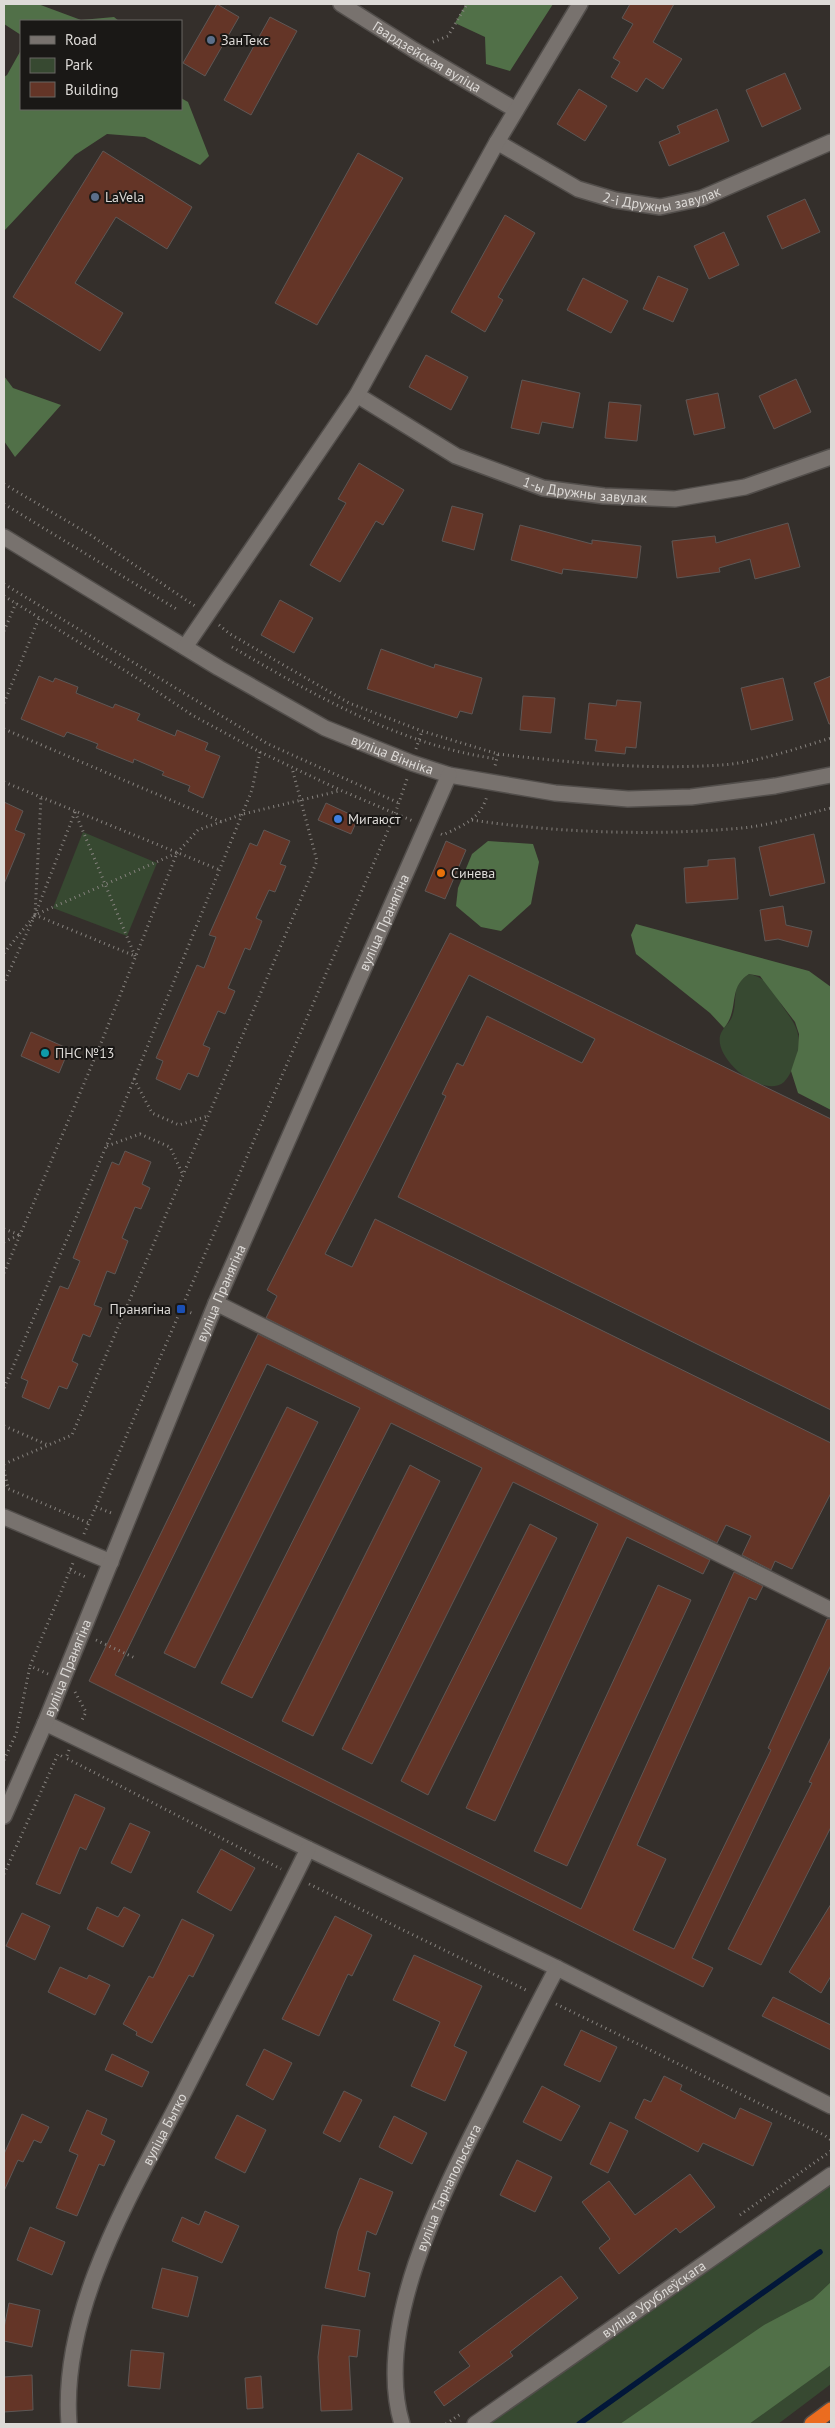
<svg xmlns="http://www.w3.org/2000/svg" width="835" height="2428" font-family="'PT Sans',sans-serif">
	<rect width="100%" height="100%" fill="#342f2b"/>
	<g fill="#374931">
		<polygon points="83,832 157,863 127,936 53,908"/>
		<path d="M749,974c20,4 23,17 34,33 13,18 20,28 13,51 -3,9 -6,18 -12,24 -20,17 -69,-21 -64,-46 2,-8 9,-12 12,-19 7,-18 -3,-30 17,-43z"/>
		<polygon points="831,2185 831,2384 778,2424 487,2424 825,2187"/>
	</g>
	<g fill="#517048">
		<polygon points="4,4 38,4 81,20 114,17 119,21 21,21 21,35 4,24"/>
		<polygon points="466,4 553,4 510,71 486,64 485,37 455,23"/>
		<polygon points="21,50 21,109 181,109 181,98 188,102 209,156 200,165 145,137 107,134 75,155 4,231 4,77 7,75"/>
		<polygon points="4,376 13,388 61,405 15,457 4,441"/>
		<polygon points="488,841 533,844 539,862 531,904 501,931 481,927 456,906 458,888 472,854"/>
		<path d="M636,924l173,47 22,16v123l-33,-17 -7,-22 7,-21 1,-16 -4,-12 -35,-46 -11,-2c-22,14 -9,35 -25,54l-14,-15 -74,-59 -5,-19z"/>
		<polygon points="831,2282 831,2365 749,2424 620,2424 764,2325 813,2299"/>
	</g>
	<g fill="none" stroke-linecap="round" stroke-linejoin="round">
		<polyline stroke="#021739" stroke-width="5.5" points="579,2424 820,2252"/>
	</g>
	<g fill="#643527" stroke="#5e5755">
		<polygon points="217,4 239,17 205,76 183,63"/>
		<polygon points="630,4 674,4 653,42 682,59 663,89 646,78 637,92 611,77 620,62 613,58 633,24 622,18"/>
		<polygon points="270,17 297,31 251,115 224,100"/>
		<polygon points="785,73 801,109 762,127 746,90"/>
		<polygon points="579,89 607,106 585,141 557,124"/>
		<polygon points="717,109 729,141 669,166 659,142 680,133 677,126"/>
		<polygon points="103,151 192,207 167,249 116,217 75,283 123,313 100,351 13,297"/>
		<polygon points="358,153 403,178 317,325 275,303"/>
		<polygon points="805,199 820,232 782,249 767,216"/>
		<polygon points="505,215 535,233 498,297 503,300 485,332 451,312"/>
		<polygon points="724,232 739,265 709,279 694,246"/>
		<polygon points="658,276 688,289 673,322 643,309"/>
		<polygon points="583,278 628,301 611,333 567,310"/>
		<polygon points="426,355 468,377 451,410 409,387"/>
		<polygon points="796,379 811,412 774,429 759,396"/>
		<polygon points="522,380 580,393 573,428 542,422 539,434 511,428"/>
		<polygon points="718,393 725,428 694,435 686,400"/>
		<polygon points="609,402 641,405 637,441 605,438"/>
		<polygon points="359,463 404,490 383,525 376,521 340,582 310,565 346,503 338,499"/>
		<polygon points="452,506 483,514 474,550 442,541"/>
		<polygon points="788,523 800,567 755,579 750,559 719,568 720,572 677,578 672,541 715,536 716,543"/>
		<polygon points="520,525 592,544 592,540 641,546 637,578 563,569 562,574 511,560"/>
		<polygon points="280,600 313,618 294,653 261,635"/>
		<polygon points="381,649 434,668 435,664 482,678 472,714 460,711 457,718 367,689"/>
		<polygon points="39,676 53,682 55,678 78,687 76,693 113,708 115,704 140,714 137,720 175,736 177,730 208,743 205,750 220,756 203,798 188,791 190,786 162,775 164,772 134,759 133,763 96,748 98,744 67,732 64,737 21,719"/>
		<polygon points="831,676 831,724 829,724 814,683"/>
		<polygon points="783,678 793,720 751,730 741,688"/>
		<polygon points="523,696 555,698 551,733 520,730"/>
		<polygon points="617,700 641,702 636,748 626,747 625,754 595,751 597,740 585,739 589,703 616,706"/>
		<polygon points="4,802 23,811 15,830 25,834 4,884"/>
		<polygon points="326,803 358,818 351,834 318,820"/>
		<polygon points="264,830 290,841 280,864 286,866 275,892 269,890 256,918 262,921 250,950 245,948 228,988 235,991 225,1014 218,1011 203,1045 210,1048 198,1077 188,1073 180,1090 156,1079 163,1061 156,1058 197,965 204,968 216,937 209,935 250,843 257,846"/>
		<polygon points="814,834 825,883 770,896 759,847"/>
		<polygon points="446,841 466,850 445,899 425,891"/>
		<polygon points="735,858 738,899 686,903 684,868 708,866 708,860"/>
		<polygon points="783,906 786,925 812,931 808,947 778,939 765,941 760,910"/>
		<polygon points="450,933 831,1119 831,1410 398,1197 446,1096 442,1094 457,1063 463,1066 487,1016 582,1063 595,1039 469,975 325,1254 352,1267 375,1219 831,1443 831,1493 792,1569 775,1561 771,1570 742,1555 751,1536 726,1525 717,1543 266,1318 277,1296 267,1290"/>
		<polygon points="31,1032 69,1049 59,1073 21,1056"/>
		<polygon points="125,1151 151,1162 142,1184 150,1188 141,1209 135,1207 122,1238 128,1241 115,1274 107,1271 94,1305 102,1308 90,1337 83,1334 72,1361 78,1364 67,1389 59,1386 49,1409 22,1397 28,1381 21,1378 60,1286 68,1289 80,1261 73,1258 112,1162 119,1165"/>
		<polygon points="258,1334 710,1560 703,1574 627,1537 495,1821 466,1808 598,1524 513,1482 372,1764 342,1749 482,1468 391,1423 252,1698 221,1683 360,1408 267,1364 115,1675 581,1909 734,1572 763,1586 756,1600 749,1597 637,1845 666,1859 633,1930 674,1949 771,1750 768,1748 827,1619 831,1619 831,1665 692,1958 713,1968 703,1987 89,1681"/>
		<polygon points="287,1407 318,1422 195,1668 164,1653"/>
		<polygon points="410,1465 440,1481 313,1736 282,1721"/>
		<polygon points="530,1524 557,1538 428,1795 401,1781"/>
		<polygon points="658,1585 691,1600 567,1866 534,1851"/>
		<polygon points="831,1737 831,1827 761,1965 728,1949 812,1783 809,1782"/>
		<polygon points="75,1794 105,1808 86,1850 80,1847 60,1894 36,1884"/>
		<polygon points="130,1823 150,1832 131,1873 111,1863"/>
		<polygon points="221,1849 255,1868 231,1911 197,1892"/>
		<polygon points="831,1904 831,1976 821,1993 789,1972"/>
		<polygon points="97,1907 118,1917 124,1907 140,1915 123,1947 87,1929"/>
		<polygon points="22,1913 50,1926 35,1960 6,1946"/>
		<polygon points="335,1916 372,1935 352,1976 348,1974 319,2036 282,2019"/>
		<polygon points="182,1919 214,1935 193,1977 189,1975 152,2043 136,2035 137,2032 123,2024 149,1976 153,1978"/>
		<polygon points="414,1955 482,1986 454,2046 467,2052 445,2101 411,2086 440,2022 393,2000"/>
		<polygon points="60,1967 87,1979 89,1975 110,1985 95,2015 48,1992"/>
		<polygon points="773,1997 831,2025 831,2050 762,2016"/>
		<polygon points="581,2030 617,2047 600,2082 564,2065"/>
		<polygon points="264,2049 292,2063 273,2100 246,2085"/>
		<polygon points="112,2054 149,2072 142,2087 105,2070"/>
		<polygon points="664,2076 682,2085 680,2090 735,2119 740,2108 772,2123 753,2166 703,2143 698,2152 635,2118 644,2099 651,2102"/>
		<polygon points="542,2086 580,2106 561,2141 523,2122"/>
		<polygon points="344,2091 362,2100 340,2142 323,2133"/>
		<polygon points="87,2110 107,2119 101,2134 115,2141 104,2166 99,2164 77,2216 56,2208 78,2155 69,2151"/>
		<polygon points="22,2114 49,2127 41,2143 34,2140 23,2162 18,2160 4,2191 4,2154"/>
		<polygon points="237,2115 266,2130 245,2173 215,2158"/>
		<polygon points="394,2116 427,2133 412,2164 379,2147"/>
		<polygon points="610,2122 628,2131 608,2173 590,2164"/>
		<polygon points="517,2160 552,2177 535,2212 500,2195"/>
		<polygon points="690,2174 715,2207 680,2233 676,2228 619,2274 599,2248 610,2239 582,2202 609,2181 635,2215"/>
		<polygon points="360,2178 393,2192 376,2235 367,2231 358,2270 370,2273 365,2297 325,2288 338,2231"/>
		<polygon points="205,2211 239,2226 222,2263 172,2241 182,2217 199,2225"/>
		<polygon points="30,2227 65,2242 52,2275 17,2260"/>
		<polygon points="162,2268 198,2277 188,2317 152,2308"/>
		<polygon points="561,2276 578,2298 510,2352 513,2356 444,2406 434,2392 470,2366 459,2352"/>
		<polygon points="9,2303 40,2310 32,2347 4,2341 4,2328"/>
		<polygon points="322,2325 360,2330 357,2357 349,2356 352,2410 321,2411 318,2357"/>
		<polygon points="131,2350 164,2353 160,2389 128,2386"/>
		<polygon points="32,2375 33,2410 4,2412 4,2377"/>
		<polygon points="261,2376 263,2408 247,2409 245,2378"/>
	</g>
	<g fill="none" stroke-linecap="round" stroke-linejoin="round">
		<defs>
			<g id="minor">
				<path id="s1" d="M341,4l73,46 102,60"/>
				<path id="s2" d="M497,142l81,47 37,11 45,7 42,-9 129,-56"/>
				<path id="s3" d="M357,395l99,61 87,32 61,8 71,3 70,-12 86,-30"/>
				<path id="s4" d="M4,537l215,131 106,60 87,35 37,12 106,18 73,6 63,-2 84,-11 56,-11"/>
				<polyline points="185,647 357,395 497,142 580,4"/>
				<polyline points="216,1303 831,1610"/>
				<polyline points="4,1517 111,1562"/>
				<polyline points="45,1723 557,1968 831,2106"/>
				<path id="s5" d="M4,1816l41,-93 171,-420 233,-528"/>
				<path id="s6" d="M69,2424c-9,-115 64,-233 115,-332 41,-81 84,-161 124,-243"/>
				<path id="s7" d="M402,2424c-30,-99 44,-238 88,-325 22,-44 44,-88 67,-131"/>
				<path id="s8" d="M475,2424l356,-249"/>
			</g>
			<polyline id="highway" points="812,2424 831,2410"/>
		</defs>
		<use href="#minor" stroke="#524e4b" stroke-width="18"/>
		<use href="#highway" stroke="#524e4b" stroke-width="18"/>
		<g stroke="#87837f" stroke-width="3" stroke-dasharray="1 4" stroke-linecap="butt">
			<polyline points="433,42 448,36 467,4"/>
			<polyline points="4,484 89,534 195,606"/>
			<polyline points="4,504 178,610"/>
			<polyline points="4,584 268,744 399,803"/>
			<polyline points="4,596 140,680 192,715 260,752 252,790 119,1116 4,1388"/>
			<polyline points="219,625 230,634 349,703 422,731 498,754 495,766"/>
			<polyline points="4,631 16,603"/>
			<path d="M232,647c84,49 168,98 265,112"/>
			<polyline points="4,703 39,618"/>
			<polyline points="4,729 222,822"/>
			<polyline points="416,749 422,731"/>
			<polyline points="260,752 340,790 413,821"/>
			<path d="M498,754c74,9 148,16 223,11 34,-2 77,-17 110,-27"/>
			<polyline points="4,782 220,870"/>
			<polyline points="75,812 35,915 135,956"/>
			<polyline points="75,812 135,956"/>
			<path d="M472,820c86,13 184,16 270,8 30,-3 60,-13 89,-20"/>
			<path d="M441,834l2,1c20,-10 37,-15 44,-39"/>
			<polyline points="177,853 198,830 243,814 339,791"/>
			<polyline points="4,953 35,915 4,983"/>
			<polyline points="134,1079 152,1113 179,1125 208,1116"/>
			<polyline points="107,1146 140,1134 170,1147 183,1175"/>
			<polyline points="4,1229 20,1235"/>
			<polyline points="4,1242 19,1235"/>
			<polyline points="4,1273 99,1048 177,853 35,915 41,797"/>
			<polyline points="181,1309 194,1314"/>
			<polyline points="4,1426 48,1445"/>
			<polyline points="4,1464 72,1435 317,861 292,768"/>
			<polyline points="4,1470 8,1488"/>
			<polyline points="4,1487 89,1523"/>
			<polyline points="96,1507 114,1514"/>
			<polyline points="84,1534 395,814 407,779"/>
			<polyline points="70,1570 88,1578"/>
			<polyline points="96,1640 135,1658"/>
			<polyline points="48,1674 30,1666 73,1563"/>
			<polyline points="75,1692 86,1712 81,1722"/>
			<polyline points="69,1750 66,1758 281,1869"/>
			<polyline points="4,1760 16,1734 30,1666"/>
			<polyline points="4,1874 58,1754 65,1758"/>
			<polyline points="309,1884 528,1991"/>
			<polyline points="556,2004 824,2135 831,2140"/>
			<polyline points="740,2215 831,2151"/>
			<polyline points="446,2424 462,2413"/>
		</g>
		<use href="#minor" stroke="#78726e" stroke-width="15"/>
		<use href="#highway" stroke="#eb6c1f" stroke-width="15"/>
	</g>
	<g fill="#5c6f8a" stroke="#1a1816" stroke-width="2">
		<circle cx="211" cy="40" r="5"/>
		<circle cx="95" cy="197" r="5"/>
	</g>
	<circle fill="#3f7fe0" stroke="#1a1816" stroke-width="2" cx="338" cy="819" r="5"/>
	<circle fill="#e8710a" stroke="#1a1816" stroke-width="2" cx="441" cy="873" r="5"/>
	<circle fill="#0f9aa8" stroke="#1a1816" stroke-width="2" cx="45" cy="1053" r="5"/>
	<rect fill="#1a4fb4" stroke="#1a1816" stroke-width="2" x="176" y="1304" width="10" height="10" rx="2.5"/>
	<g text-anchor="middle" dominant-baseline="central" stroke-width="4" stroke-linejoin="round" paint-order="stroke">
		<g font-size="14" fill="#dddad7" stroke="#1a1816" text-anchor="start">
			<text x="221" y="40">ЗанТекс</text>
			<text x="105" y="197">LaVela</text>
			<text x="348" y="819">Мигаюст</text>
			<text x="451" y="873">Синева</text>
			<text x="55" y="1053">ПНС №13</text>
			<text x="171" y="1309" text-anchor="end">Пранягіна</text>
		</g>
		<g font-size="14" fill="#dddad7" stroke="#1a1816">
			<text stroke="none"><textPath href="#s1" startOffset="101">Гвардзейская вуліца</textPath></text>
			<text stroke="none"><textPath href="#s2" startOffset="180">2-і Дружны завулак</textPath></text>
			<text stroke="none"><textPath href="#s3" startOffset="251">1-ы Дружны завулак</textPath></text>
			<text stroke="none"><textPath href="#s4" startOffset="446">вуліца Вінніка</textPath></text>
			<text stroke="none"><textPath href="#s5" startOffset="971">вуліца Пранягіна</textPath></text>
			<text stroke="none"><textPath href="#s5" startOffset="566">вуліца Пранягіна</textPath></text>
			<text stroke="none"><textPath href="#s5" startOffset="161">вуліца Пранягіна</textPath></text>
			<text stroke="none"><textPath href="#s6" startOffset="314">вуліца Бытко</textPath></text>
			<text stroke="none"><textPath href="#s7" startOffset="246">вуліца Тарнапольскага</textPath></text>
			<text stroke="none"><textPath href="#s8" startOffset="218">вуліца Урублеўскага</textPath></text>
		</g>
	</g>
	<rect width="835" height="2428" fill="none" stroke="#dddad7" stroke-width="10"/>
	<rect x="20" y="20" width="162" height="90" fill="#1a1816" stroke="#686663"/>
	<rect x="30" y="36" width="25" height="8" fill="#78726e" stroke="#686663"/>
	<text x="65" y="45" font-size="15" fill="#dddad7">Road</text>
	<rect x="30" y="58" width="25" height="15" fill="#374931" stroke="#686663"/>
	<text x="65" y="70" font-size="15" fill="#dddad7">Park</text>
	<rect x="30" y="82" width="25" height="15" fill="#643527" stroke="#686663"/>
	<text x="65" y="95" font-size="15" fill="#dddad7">Building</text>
</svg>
